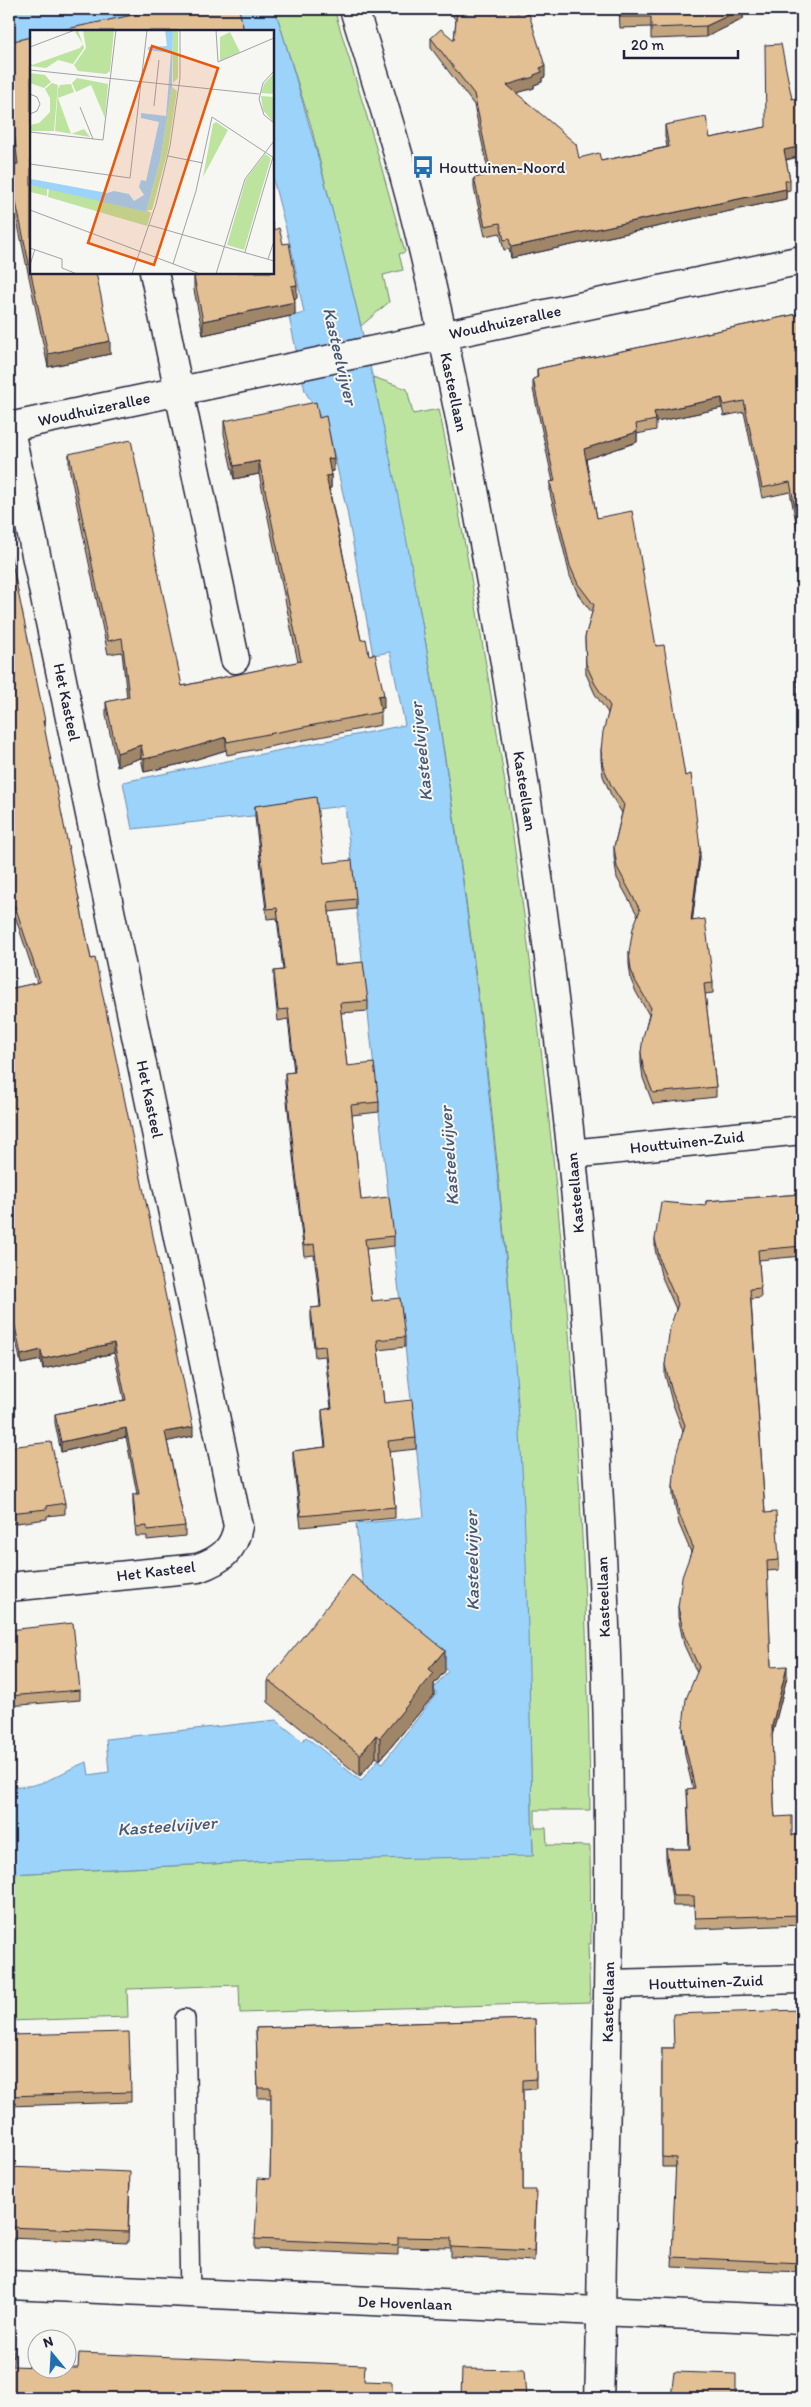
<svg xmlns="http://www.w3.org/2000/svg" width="811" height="2407" font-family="Itim,sans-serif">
	<rect width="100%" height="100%" fill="#f6f6f2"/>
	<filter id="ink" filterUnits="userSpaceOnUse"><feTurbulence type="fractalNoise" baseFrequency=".02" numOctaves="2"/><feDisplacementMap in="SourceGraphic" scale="10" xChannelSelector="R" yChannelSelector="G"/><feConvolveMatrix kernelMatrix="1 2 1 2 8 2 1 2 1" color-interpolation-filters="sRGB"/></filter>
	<g filter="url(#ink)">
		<g fill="#bde49f" stroke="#70836d">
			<polygon points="275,9 334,9 371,130 405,252 399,254 403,270 383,275 389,302 361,326 311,126"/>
			<path d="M373,377l34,12 6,25 26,-5c92,462 147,930 151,1401h-55v18h11l1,17 43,1 1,98h-3l2,58 -350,11 -1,-28 -112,4 1,28 -119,4v-147l262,-13 262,-6c-5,-207 -9,-414 -29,-620 -17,-184 -40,-368 -71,-550 -17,-103 -40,-205 -60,-308z"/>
		</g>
		<g fill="#9cd3fb" stroke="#6b8cae">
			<polygon points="9,9 193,9 88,31 31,31 31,43 9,48"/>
			<path d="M237,9h38c108,350 173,713 213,1077 15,140 30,281 36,422 5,116 6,232 9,348l-262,5 -262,13v-89c31,7 51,-14 78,-23l2,13 20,-3 -3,-33 170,-19 26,21 4,-4 55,44 17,-21 5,3 54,-70 -4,-4 15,-18 -84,-74 -8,-73 68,-7 -79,-711 -213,23 -9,-47 282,-57 -15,-73 -17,3 -26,-144 -18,-79 -24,-41 -16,-74 15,-4 -12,-61 -19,-73 -1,-148h-29z"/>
		</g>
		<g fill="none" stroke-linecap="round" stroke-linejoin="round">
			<defs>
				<polyline id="lane" points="185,2019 190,2294"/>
				<g id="street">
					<path d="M354,9c25,81 51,162 70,244 36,154 65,309 90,465 44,271 73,545 87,819 13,238 8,478 1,716 -1,48 -1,97 -3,145"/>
					<polyline points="154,272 235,659"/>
					<path d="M9,425l229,1101c-4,24 -17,34 -40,42l-189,19"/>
					<polyline points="9,427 802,260"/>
					<polyline points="571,1154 802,1130"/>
					<polyline points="609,1984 802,1979"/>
					<polyline points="9,2285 802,2320"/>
				</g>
			</defs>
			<use href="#lane" stroke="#22223b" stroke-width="22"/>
			<use href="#street" stroke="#22223b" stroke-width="31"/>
			<use href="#lane" stroke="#f6f6f2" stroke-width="19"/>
			<use href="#street" stroke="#f6f6f2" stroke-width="28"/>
		</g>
		<g fill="#c3a57f" stroke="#22223b">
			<polygon points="447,9 515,9 545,77 542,78 542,82 534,85 534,88 516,93 579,158 601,161 667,147 665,136 665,125 710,138 766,127 792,99 802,97 802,156 786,160 790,180 790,190 786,191 786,199 511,258 509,249 504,250 500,233 485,236 474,188 474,178 489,175 474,105 431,48 431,38 454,40 456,20"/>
			<polygon points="619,9 743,9 743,19 706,37 651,39 651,27 620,28"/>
			<polygon points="9,42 110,354 48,367 9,182 9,166 16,165 11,119 9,120"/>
			<polygon points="274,230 283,244 297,298 294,299 295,315 203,335 194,290 194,277 272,272"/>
			<polygon points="802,313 802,552 790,492 762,498 744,412 724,416 722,408 656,422 656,430 637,434 637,442 586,459 597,518 656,646 685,776 700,858 692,921 713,983 713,993 705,994 716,1087 716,1097 653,1104 643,1078 641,1063 641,1052 649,1015 636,992 631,980 629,964 629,953 638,916 617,878 614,857 614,847 622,813 611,795 603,776 601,760 601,750 608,713 595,694 586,674 585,637 592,613 578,594 570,576 550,493 550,482 553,482 533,389 533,379 537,378 537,369"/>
			<polygon points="319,418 334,471 331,472 331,488 329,488 361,640 369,655 384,708 381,709 381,725 227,755 226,750 181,764 144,772 141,758 117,766 106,715 106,702 127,698 122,652 108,654 69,467 69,454 182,686 298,662 259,474 234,479 224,434 224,421"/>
			<polygon points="9,548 44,730 91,959 193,1436 167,1441 185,1526 185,1536 147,1540 147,1536 136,1536 133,1504 133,1494 137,1494 126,1437 61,1452 55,1423 55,1414 124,1400 114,1353 43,1369 41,1360 21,1364 9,1307 9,989 37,983 15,916 9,917"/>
			<polygon points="800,569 802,569 802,696 797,696"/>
			<polygon points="255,806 324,863 356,899 356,909 329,912 335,965 368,1001 368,1011 341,1013 347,1066 379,1102 379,1112 352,1115 361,1200 394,1236 394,1246 366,1249 372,1301 405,1337 405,1347 378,1350 384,1403 416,1438 416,1449 389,1452 395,1507 395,1518 301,1527 293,1461 293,1451 325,1447 322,1420 322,1410 331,1408 325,1356 315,1357 311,1319 311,1308 320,1307 318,1286 314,1255 304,1256 285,1083 285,1073 294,1072 288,1019 278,1021 274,982 274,971 283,970 277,918 267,919 255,817"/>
			<polygon points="802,1194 802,1256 759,1260 761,1298 751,1299 765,1513 779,1560 779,1570 767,1571 771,1667 787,1677 772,1735 774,1806 775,1817 792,1835 802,1835 802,1925 695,1929 694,1906 673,1906 666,1859 666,1849 689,1849 687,1789 693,1789 685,1755 683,1736 683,1726 697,1673 684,1645 678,1617 678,1607 691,1552 679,1524 673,1496 673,1486 683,1431 672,1402 665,1375 665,1365 676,1309 661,1275 655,1249 655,1239 706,1206 706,1201"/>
			<polygon points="9,1447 65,1503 65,1514 47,1516 47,1519 9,1524"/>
			<polygon points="9,1630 80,1690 80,1700 9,1706"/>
			<polygon points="445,1671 434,1684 434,1695 380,1760 376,1757 360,1776 268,1702 268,1680"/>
			<polygon points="802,2010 802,2272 672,2267 676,2167 662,2167 662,2048 674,2048"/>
			<polygon points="535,2019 536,2089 523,2090 523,2190 536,2200 534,2261 451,2257 451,2248 398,2247 398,2255 255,2249 255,2239 270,2179 271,2137 271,2098 258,2098 256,2028"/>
			<polygon points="9,2035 131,2092 131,2102 9,2106"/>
			<polygon points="9,2167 130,2182 128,2243 9,2238"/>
		</g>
		<g fill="#9f8668" stroke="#22223b">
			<polygon points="742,9 743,9 743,19 706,37 706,26"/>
			<polygon points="545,66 545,77 542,78 542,82 534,85 534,88 507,96 507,85 540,68"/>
			<polygon points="9,106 11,106 11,119 9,120"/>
			<polygon points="802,146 802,156 784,160 784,150"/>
			<polygon points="786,189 786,199 511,258 511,247"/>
			<polygon points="297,285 297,298 291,299 291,286"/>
			<polygon points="295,302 295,315 203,335 203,321"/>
			<polygon points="110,341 110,354 48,367 48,354"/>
			<polygon points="722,398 722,408 656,422 654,412"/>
			<polygon points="637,432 637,442 584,460 584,449"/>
			<polygon points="334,458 334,471 328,472 328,459"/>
			<polygon points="259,461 259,474 234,479 234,466"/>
			<polygon points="331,475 331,488 326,489 326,476"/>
			<polygon points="384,695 384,708 378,710 378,696"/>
			<polygon points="43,721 45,721 45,730 43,731"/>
			<polygon points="226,737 226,750 181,764 144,772 144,759"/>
			<polygon points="141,745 141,758 117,766 117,753"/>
			<polygon points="700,848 700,858 691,932 691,921"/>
			<polygon points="114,1343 114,1353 43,1369 43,1359"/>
			<polygon points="41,1350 41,1360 21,1364 21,1355"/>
			<polygon points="193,1427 193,1436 165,1442 165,1432"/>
			<polygon points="126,1428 126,1437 61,1452 61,1442"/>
			<polygon points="445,1650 445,1671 434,1684 434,1695 380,1760 380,1738 429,1669"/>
			<polygon points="787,1666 787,1677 772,1736 772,1726"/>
			<polygon points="376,1735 376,1757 360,1776 360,1755"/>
		</g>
		<g fill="#e3c094" stroke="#22223b">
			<polygon points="161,9 239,9 244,31 57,31"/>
			<polygon points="455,9 515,9 517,13 524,10 525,15 529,14 545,66 540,68 542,72 534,75 534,77 507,85 576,144 579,158 599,153 601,161 669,147 665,125 706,117 710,138 766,127 765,45 781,44 792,99 802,97 802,146 784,150 790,180 785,181 786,189 511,247 509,239 504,240 500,223 485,226 474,178 491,174 474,94 431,38 441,29 454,40 457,11"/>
			<polygon points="620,9 742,9 706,26 651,28 651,17 620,17"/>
			<polygon points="31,37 31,272 96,272 110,341 48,354 9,169 9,166 18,164 11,106 9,106 9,42"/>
			<polygon points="272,222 274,230 279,228 283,244 289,243 297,285 291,286 295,302 203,321 194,277 211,272 272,272"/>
			<polygon points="802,313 802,542 790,482 762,488 744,401 724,405 722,398 654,412 656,420 636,424 637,432 584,449 597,518 632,511 656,646 664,645 685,776 691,774 700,848 691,921 705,919 713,983 704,984 716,1087 653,1093 643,1067 641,1052 643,1037 651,1008 636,982 631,970 629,953 633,928 640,910 617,867 614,847 624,805 611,785 603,766 601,750 603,732 610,706 595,684 586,664 585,637 594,605 578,584 570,566 550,482 555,481 533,379 538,377 537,369"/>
			<polygon points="316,402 319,418 326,416 334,458 328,459 331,475 326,476 361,640 366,639 369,655 375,654 384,695 378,696 381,712 227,742 226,737 181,751 144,759 141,745 117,753 106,702 129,697 122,638 108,641 69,454 131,440 182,686 301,661 259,461 234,466 224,421"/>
			<polygon points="9,548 45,721 43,721 91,959 95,958 193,1427 165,1432 185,1526 147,1530 147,1526 136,1527 133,1494 139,1494 126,1428 61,1442 55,1414 126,1400 114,1343 43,1359 41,1350 21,1355 9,1297 9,989 40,982 15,906 9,908"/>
			<polygon points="800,569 802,569 802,686 797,686"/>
			<polygon points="316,797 324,863 352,860 354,880 356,899 328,902 335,965 363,962 368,1001 340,1003 347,1066 374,1063 379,1102 351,1105 361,1200 389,1197 394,1236 365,1239 372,1301 400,1298 405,1337 377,1340 384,1403 412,1400 416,1438 388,1441 395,1507 301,1516 293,1451 326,1447 322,1410 332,1408 325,1346 315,1347 311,1308 321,1307 318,1275 314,1244 304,1246 285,1073 295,1072 288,1009 278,1010 274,971 284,970 277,908 267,909 255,806"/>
			<polygon points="802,1194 802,1246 758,1250 761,1288 750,1289 765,1513 776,1512 779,1560 767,1561 771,1667 787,1666 772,1726 774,1806 775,1817 792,1816 792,1835 802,1835 802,1915 695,1918 694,1896 673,1896 666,1849 690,1849 687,1789 695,1788 685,1745 683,1726 686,1699 699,1667 684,1635 678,1607 682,1577 693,1547 679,1513 673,1486 676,1455 685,1425 672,1392 665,1365 670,1327 678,1304 661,1265 655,1239 661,1202 706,1206 706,1201"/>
			<polygon points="51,1442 65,1503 47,1506 47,1509 9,1513 9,1447"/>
			<polygon points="352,1575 445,1650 429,1669 434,1673 380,1738 376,1735 360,1755 268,1680"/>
			<polygon points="73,1623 80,1690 9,1696 9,1630"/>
			<polygon points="802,2010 802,2263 672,2257 676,2158 662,2157 662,2048 674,2048 673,2014"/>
			<polygon points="535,2019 536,2079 523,2080 523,2190 536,2190 534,2251 451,2247 451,2238 398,2237 398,2245 255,2239 258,2178 270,2179 271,2134 271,2088 258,2088 256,2028"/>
			<polygon points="129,2032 131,2092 9,2096 9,2035"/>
			<polygon points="9,2167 130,2172 128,2232 9,2227"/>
			<polygon points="9,2350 14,2350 13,2366 38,2367 38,2370 68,2370 68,2368 78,2368 79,2353 365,2365 364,2381 392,2382 392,2398 9,2398"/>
			<polygon points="462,2369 524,2370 526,2398 461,2398"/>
			<polygon points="674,2372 736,2374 736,2398 671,2398"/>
		</g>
	</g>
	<defs>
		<symbol id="bus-bare" viewBox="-9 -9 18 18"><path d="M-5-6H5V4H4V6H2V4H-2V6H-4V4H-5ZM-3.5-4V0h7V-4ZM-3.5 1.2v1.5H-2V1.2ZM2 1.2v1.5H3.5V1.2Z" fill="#1f6fb2" stroke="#f6f6f2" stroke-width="2.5" paint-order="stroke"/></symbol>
	</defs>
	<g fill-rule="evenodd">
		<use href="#bus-bare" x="407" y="151" width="32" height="32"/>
	</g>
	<g text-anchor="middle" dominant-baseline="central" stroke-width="4" stroke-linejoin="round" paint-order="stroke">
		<g font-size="16" fill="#22223b" stroke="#f6f6f2" text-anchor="start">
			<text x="439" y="167">Houttuinen-Noord</text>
		</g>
		<g font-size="16" fill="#22223b" stroke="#f6f6f2">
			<text transform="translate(505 322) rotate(-12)">Woudhuizerallee</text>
			<text transform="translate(454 392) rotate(78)">Kasteellaan</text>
			<text transform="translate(94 409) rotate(-12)">Woudhuizerallee</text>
			<text transform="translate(67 702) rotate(78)">Het Kasteel</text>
			<text transform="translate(525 791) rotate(81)">Kasteellaan</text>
			<text transform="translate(150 1099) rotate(78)">Het Kasteel</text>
			<text transform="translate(687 1142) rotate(-6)">Houttuinen-Zuid</text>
			<text transform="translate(575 1193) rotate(-95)">Kasteellaan</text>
			<text transform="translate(156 1571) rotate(-7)">Het Kasteel</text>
			<text transform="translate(603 1597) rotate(-92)">Kasteellaan</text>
			<text transform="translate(706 1982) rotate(-2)">Houttuinen-Zuid</text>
			<text transform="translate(608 2002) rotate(-89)">Kasteellaan</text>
			<text transform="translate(405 2303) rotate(2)">De Hovenlaan</text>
		</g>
		<g font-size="18" font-style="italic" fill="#475775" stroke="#f6f6f2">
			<text transform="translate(340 356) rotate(77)">Kasteelvijver</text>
			<text transform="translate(421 752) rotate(-96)">Kasteelvijver</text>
			<text transform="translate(449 1156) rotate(-94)">Kasteelvijver</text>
			<text transform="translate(472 1561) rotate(-91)">Kasteelvijver</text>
			<text transform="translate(167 1826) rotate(-4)">Kasteelvijver</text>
		</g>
	</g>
	<g transform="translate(30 30)">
		<rect width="244" height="244" fill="#f6f6f2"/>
		<path d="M48,0l6,18 -11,16 -15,-4 -12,8 -16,-2v-4l2,3 48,-17 3,-4 -8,-12zM53,0h31l-4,41 -4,3 -28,-3 -4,-6 12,-17zM143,0h5v48l-5,5zM200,2l10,20 -20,9v-24zM0,43l15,2 6,7 -7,6 -14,-5zM244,43v21l-13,-1 3,-9zM47,48l31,6 -3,34 -14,-33 -15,7 -4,-9zM22,53l6,2 -4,46h-24v-6l9,-2 11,-11v-14l-5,-9zM41,54l3,8 -16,6 13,36 13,-5 6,8 -35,-6 3,-42 2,-4zM142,57l5,4 -9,59 -16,60h-5l4,3 -4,13 -99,-29 1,-9 97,24 14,-51zM231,66l13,1v26l-11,-13zM186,92l12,8 -25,47 10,-53zM235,124l6,4 -27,92 -17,-5 19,-66zM0,155l17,3v8l-17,-4z" fill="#bde49f"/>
		<path d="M135,0h8l-1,57 -12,74 -14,51 -116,-27v-6l7,1 70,13 7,-2 15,3 5,7 10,-6 -5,-8 2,-7 5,1 13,-59 -18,-4v-5l25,3 5,-63 -23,-3v-3l19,-1z" fill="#9cd3fb"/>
		<path fill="none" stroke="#a1a1a9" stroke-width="1" d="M186,0l2,32 56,-24M0,17l45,-17M0,40l229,24M244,41l-11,12 -4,16 5,16 10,8M0,64l7,3 3,7 -3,7 -7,3M124,76l5,-46M50,77l13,32M0,102l73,8 13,-110M138,126l35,7M0,134l100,14 17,-148M0,180l170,64M119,195l125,36M0,218l32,11v9l15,6M215,222l28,-95M238,229l6,-18M143,234l23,-73 16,-74 62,41M0,235l5,-16M102,244l24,-70 14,-58 10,-68v-48M186,244l29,-95 29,-38"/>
		<path fill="#e8590c" fill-opacity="0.15" stroke="#e8590c" stroke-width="2.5" d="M122,16l66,22 -64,197 -66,-22z"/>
		<rect width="244" height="244" fill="none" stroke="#22223b" stroke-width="2.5"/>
	</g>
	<rect width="811" height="2407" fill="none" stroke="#f6f6f2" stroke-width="30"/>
	<rect x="15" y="15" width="781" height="2377" fill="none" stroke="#22223b" stroke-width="2" filter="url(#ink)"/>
	<g transform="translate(52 2354) rotate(342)"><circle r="24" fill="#f6f6f2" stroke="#a1a1a9"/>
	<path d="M0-4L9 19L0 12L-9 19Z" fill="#1f6fb2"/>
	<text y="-8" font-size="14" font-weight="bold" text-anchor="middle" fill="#22223b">N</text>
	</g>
	<path d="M624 50v8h114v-8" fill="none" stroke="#22223b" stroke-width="2.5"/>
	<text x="631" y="50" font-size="15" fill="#22223b" stroke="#f6f6f2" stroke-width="4" paint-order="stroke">20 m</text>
</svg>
